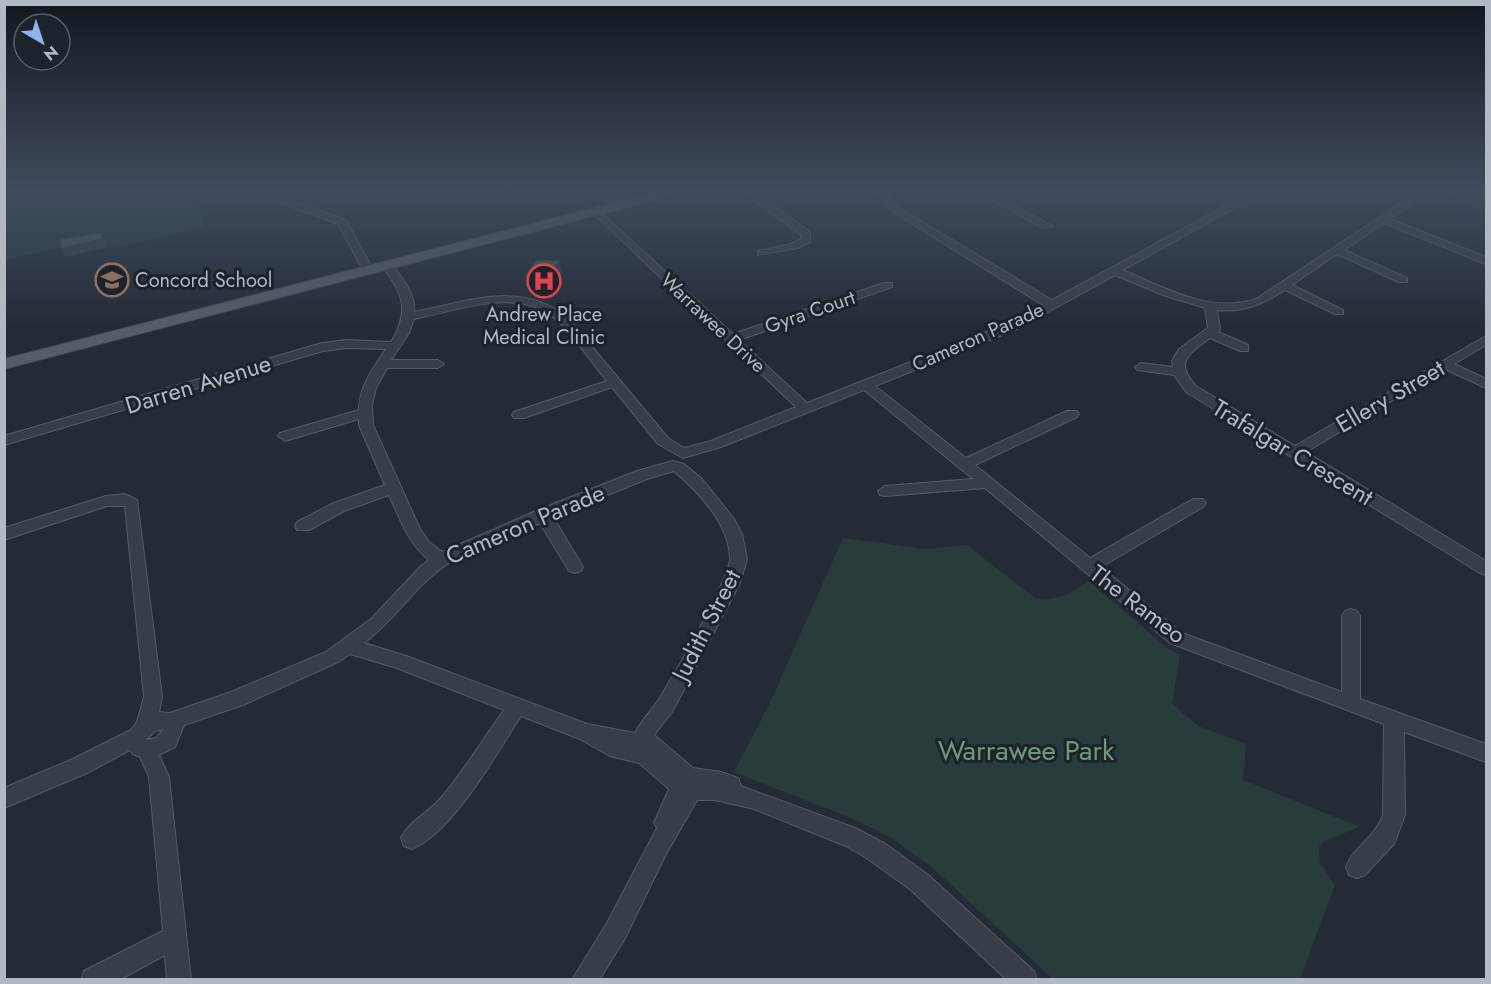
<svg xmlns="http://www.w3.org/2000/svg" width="1491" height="984" font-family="Jost,sans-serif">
	<rect width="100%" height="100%" fill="#232c36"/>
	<g fill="#293b3b">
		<polygon points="4,190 194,190 205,227 111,249 105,238 5,260"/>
		<path d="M843,538l83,11 41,-4 69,54c21,2 35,-5 53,-18l78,67 13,6 -8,50 26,22 48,18 -3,36 117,47 -36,14 -5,6 1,16 15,22 -35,94h-247l-120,-111 -43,-31 -39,-19 -117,-46 36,-69z"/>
	</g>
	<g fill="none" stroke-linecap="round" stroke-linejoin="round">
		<defs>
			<g id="minor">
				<polygon points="259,190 270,190 279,196 346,220 373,270 372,272 364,272 338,224 273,200"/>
				<polygon points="740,190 751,190 810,232 810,242 798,248 758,255 758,251 791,244 801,239 801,235"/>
				<path d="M847,190h44l-2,8 7,8 156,94 203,-110h12l-144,80c41,18 88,44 133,29l165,-109h11l-42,29 96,38v7l-102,-41 -40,27 63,28v4h-8l-62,-28 -45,31 51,25v4h-8l-50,-24c-22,14 -41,23 -68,20l3,19 -2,3 30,13v6h-8l-30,-13c-20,15 -37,24 -14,48l99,60 191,-110v9l-32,19 32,15v9l-41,-19 -139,83 180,109v14l-6,-2 -294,-181 -12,-17 -37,-5 -2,-3 6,-4 32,4 -1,-6 7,-12 29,-21 -3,-20 -42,-13 -48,-20 -100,55 -140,56 91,72 101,-47h10l2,3 -2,3 -102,48 115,93 103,-59h10l3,4 -3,4 -102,60 81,66 160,59v-76l3,-5 6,-2 6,2 3,5v83l126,45v18l-82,-30 1,83 -11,29 -29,31 -8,3 -8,-3 -3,-8c8,-21 28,-28 37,-52l1,-91 -214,-81 -185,-155 -100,8 -5,-1 -2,-4 7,-5 88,-7 -109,-89 -143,57 -38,11 -25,-14 -46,-57 -88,31h-10l-2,-3 2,-3 93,-31c-16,-19 -30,-41 -47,-58 -39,-39 -100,-13 -146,-4l-5,14 -18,27h47l6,4 -6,4h-51l-11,20 -4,17 1,20 47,104 9,13 13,10 96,-42 99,-39 36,-10 11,3 18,15 32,40 8,15 5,25 -7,24 -68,129 -18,23 39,33 28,4 17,6 3,8 114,42 29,15 43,31 107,97 3,9h-30l-96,-90 -43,-31 -20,-12 -94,-38 -39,-9h-18l-31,54 -42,86 -25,40h-27l35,-57 50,-95 -3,-5 15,-34 -30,-26 -29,-7 -30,-17 -59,-23c-25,38 -67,115 -109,133l-8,-3 -3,-8c7,-16 28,-26 40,-40 23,-27 42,-59 63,-88l-107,-42 -47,-14 -12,8 -95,43 -59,20 -9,22 -16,8 10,22 22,203h-24l-2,-25 -46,25h-38l3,-9 79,-40 -14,-154 -9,-20 -7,-3 -3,-4 -43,23 -83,35v-20l69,-29 58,-29 6,-8 7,-25 -19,-191h-18l-103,34v-12l102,-32 19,-2 12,6 25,197 -3,15 11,1 61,-21 95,-40 45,-33 50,-53 8,-6c-21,-17 -29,-41 -40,-65l-45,16 -35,19h-12l-2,-4 2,-4 37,-19 51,-18 -26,-60v-6l-74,22 -7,-5 2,-3 79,-23c0,-24 15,-43 27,-61l-39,-1 -24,3 -319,94v-9l318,-93 25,-3 44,2c20,-33 11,-48 -9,-77l5,-3 4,1c10,14 25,30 23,49 55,-10 106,-33 154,6l100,120 16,10 27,-7 85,-34 -203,-194v-4l3,-1 137,126 151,-51h8v4l-153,53 68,63 200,-79 36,-19 -153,-95 -11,-12 1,-3 -28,-2zM674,471c25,22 54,51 56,86 2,19 -58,121 -71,142 -8,12 -17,21 -24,34l-48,-9 -181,-68 -42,-13c27,-20 44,-47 69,-68 29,-26 72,-38 107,-52l29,48 6,2 6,-2 2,-4 -30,-50 94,-38zM164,729l-8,9 -10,2 9,-9z"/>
				<polygon points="974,190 986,190 1052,226 1043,228"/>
				<polygon points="1089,190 1102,190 1113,196 1105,198"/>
				<polygon points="1436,190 1450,190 1486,203 1486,209"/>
			</g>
			<polygon id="major" points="664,190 684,190 682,193 4,369 4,359"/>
		</defs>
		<use href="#minor" stroke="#545c64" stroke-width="2"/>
		<use href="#major" stroke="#404750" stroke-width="2"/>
		<use href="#minor" fill="#373e47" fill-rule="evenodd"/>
		<use href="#major" fill="#555d67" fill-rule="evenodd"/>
	</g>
	<polygon fill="#414a53" points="562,273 547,291 529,289 526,276"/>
	<g fill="#353c44">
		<polygon points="102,232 106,240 108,247 66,257 61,249"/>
		<polygon points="560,261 562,273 547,291 545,279"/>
	</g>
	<g fill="#4c5661" stroke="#353c44" stroke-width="1.5">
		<polygon points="102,232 103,239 61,249 60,239"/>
		<polygon points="536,260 560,261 545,279 526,276"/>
	</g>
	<linearGradient id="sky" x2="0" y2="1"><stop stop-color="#13181e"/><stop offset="0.58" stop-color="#3f4b5d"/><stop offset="1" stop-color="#3f4b5d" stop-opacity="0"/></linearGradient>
	<rect width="1491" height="328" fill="url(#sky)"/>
	<defs>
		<symbol id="school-ring" viewBox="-11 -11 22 22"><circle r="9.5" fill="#1c232b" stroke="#8d6e63" stroke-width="1.5"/><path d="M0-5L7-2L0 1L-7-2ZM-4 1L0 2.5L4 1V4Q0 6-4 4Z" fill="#8d6e63"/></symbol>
		<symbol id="hospital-ring" viewBox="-11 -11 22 22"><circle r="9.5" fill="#1c232b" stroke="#e0444e" stroke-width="1.5"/><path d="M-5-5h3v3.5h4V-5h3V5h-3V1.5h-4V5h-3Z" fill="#e0444e"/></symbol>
	</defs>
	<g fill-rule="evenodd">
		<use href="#school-ring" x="93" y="261" width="38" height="38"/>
		<use href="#hospital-ring" x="525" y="262" width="38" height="38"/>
	</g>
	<g text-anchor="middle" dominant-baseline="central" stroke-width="6" stroke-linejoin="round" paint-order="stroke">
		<g font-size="20" fill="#b1b9c3" stroke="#1c232b" text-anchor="start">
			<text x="135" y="280">Concord School</text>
			<text x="544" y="314" text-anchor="middle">Andrew Place<tspan x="544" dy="23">Medical Clinic</tspan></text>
		</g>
		<g font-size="20" fill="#b1b9c3" stroke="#1c232b">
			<text transform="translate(810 312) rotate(-19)">Gyra Court</text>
			<text transform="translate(713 323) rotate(43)">Warrawee Drive</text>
			<text transform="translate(978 337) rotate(-24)">Cameron Parade</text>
		</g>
		<g font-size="24" fill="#b1b9c3" stroke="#1c232b">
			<text transform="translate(198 384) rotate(-17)">Darren Avenue</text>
			<text transform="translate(1390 396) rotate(-30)">Ellery Street</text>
			<text transform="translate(1293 452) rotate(31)">Trafalgar Crescent</text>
			<text transform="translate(525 524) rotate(-23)">Cameron Parade</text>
			<text transform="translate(1138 604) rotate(37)">The Rameo</text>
			<text transform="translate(706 625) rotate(-63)">Judith Street</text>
		</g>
		<g font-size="28" fill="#73967b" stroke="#1c232b">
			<text x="1026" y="750">Warrawee Park</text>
		</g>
	</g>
	<rect width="1491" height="984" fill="none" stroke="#b1b9c3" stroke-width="12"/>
	<g transform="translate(42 42) rotate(141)"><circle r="28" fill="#1c232b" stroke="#585f68" stroke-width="1.5"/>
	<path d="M0-4.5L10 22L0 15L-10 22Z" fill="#8fb4eb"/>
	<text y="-9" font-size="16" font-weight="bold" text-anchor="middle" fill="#b1b9c3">N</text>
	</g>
</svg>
